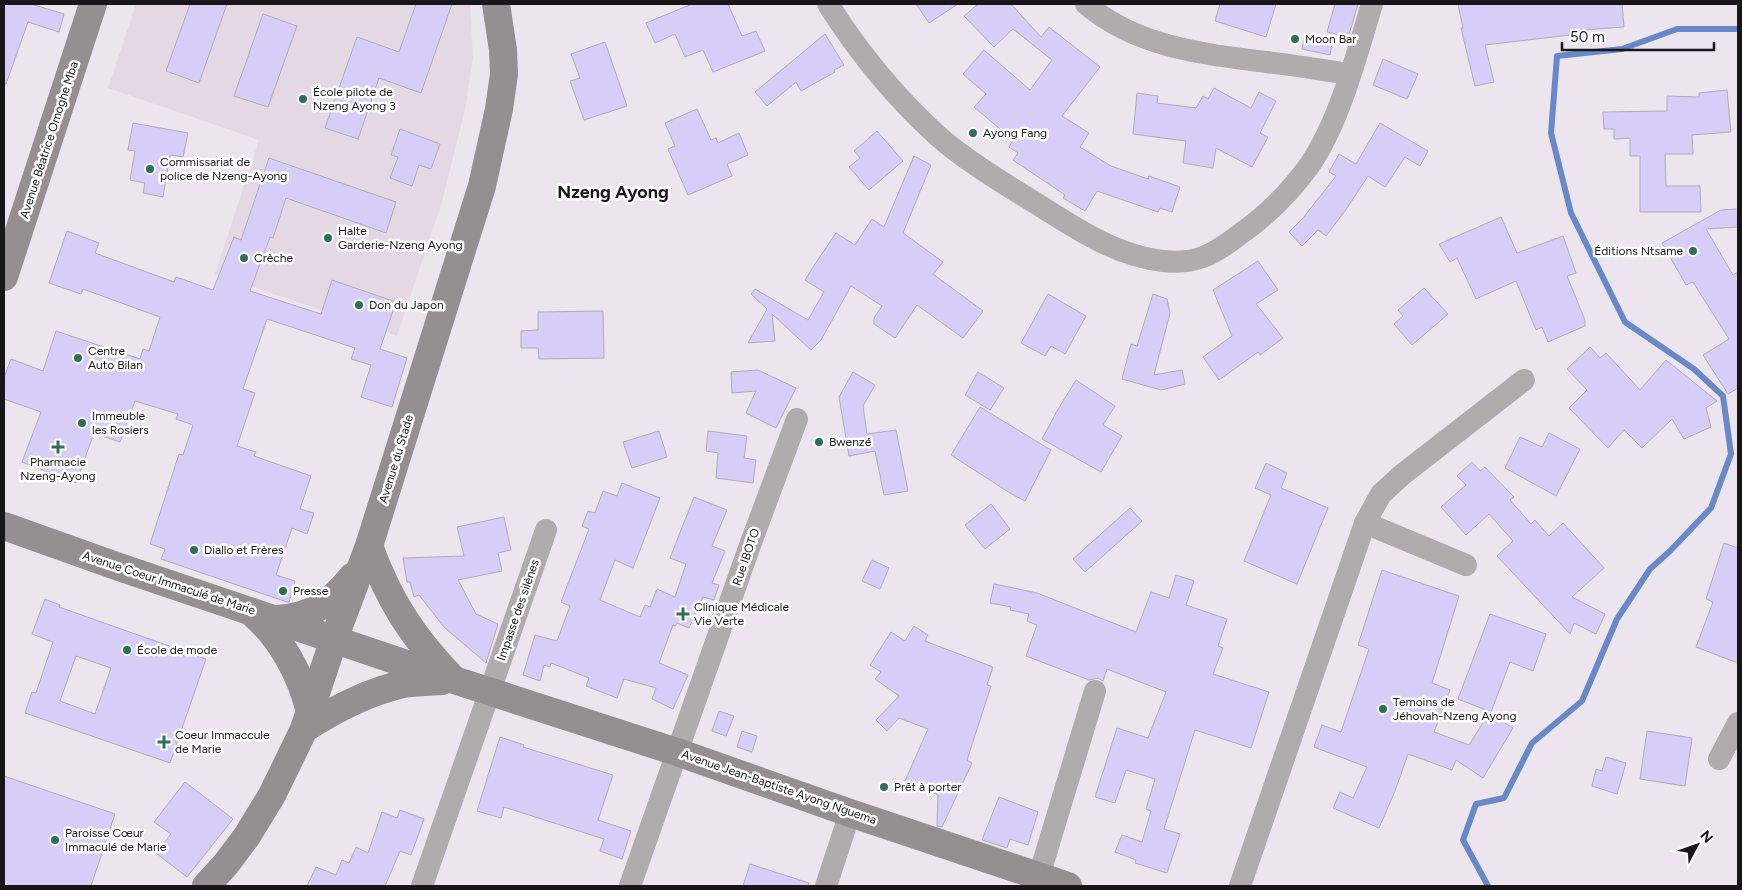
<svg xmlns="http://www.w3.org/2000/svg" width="1742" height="890" font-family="Figtree,sans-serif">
	<rect width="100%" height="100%" fill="#ece5ed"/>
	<polygon fill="#e5d8e5" points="136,4 470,4 473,57 465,110 442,202 397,336 215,274 259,140 108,88"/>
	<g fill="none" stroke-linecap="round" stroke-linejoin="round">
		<polyline stroke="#6988c7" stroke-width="6" points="1488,886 1463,840 1476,804 1504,798 1532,743 1582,701 1617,619 1650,569 1670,551 1711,508 1731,454 1723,396 1694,369 1625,322 1571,213 1551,133 1557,56 1622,49 1677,29 1738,29"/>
	</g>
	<g fill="#d6cdf9" stroke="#aeacb5" fill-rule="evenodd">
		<polygon points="4,4 31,4 64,14 59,32 28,22 6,84 4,84"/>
		<polygon points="190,4 227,4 199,83 166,71"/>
		<polygon points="416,4 452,4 421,93 379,78 358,139 325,128 357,37 399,52"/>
		<polygon points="692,4 728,4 742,36 756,31 765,51 713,72 703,50 685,57 675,34 655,43 646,23"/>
		<polygon points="916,4 958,4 929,23"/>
		<polygon points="978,4 1011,4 1041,37 1049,27 1100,67 1062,116 1089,133 1080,147 1111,166 1148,179 1149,176 1180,187 1172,212 1160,208 1158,212 1097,191 1085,211 1063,198 1065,195 1013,160 1018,153 1009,147 1013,140 974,107 986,94 963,74 984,50 1030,90 1052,60 1013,29 994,47 964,16"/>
		<polygon points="1220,4 1276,4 1266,37 1215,21"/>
		<polygon points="1335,4 1358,4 1348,38 1327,32"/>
		<polygon points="1458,4 1622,4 1624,27 1570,31 1570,35 1485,45 1494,82 1475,86 1461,28 1463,28"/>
		<polygon points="263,14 297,26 268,107 234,96"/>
		<polygon points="1305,33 1333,38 1330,55 1302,49"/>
		<polygon points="825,34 844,65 834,70 835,72 801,91 796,82 767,106 755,92"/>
		<polygon points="605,42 627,106 584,120 570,81 580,78 571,54"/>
		<polygon points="1383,59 1418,74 1407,99 1373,85"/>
		<polygon points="1214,88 1251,108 1259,92 1276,101 1260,133 1268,137 1252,167 1216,148 1213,168 1183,163 1186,141 1133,134 1137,93 1158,96 1157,103 1196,108 1203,96 1208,99"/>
		<polygon points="1727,90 1731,132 1692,135 1693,154 1665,154 1666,186 1700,186 1701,212 1640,212 1640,156 1630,156 1630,138 1614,139 1614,129 1604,129 1603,112 1667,111 1667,96 1699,97 1699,93"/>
		<polygon points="697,109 711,140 716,138 718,143 739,133 748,155 727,164 732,176 688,195 668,149 675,146 665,123"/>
		<polygon points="133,123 188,133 183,157 170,155 163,197 143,193 145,183 130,180 135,151 128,150"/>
		<polygon points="1380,123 1428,151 1420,166 1405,157 1385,187 1368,176 1345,211 1326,236 1318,230 1302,246 1289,232 1303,218 1336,176 1329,172 1339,154 1356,164"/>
		<polygon points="400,129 440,144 431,169 419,165 412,186 390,178 398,157 391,155"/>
		<polygon points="877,131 903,161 869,190 849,167 860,158 854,151"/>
		<polygon points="914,156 931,165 903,233 943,262 933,274 983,311 963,338 917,305 895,338 874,324 874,318 882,306 851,286 821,340 811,350 772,314 775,341 748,343 767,309 751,294 755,289 808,320 824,292 805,280 813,267 836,233 855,245 872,219 884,227"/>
		<polygon points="269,158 396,202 386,233 286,198 273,238 270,237 250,291 321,314 332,280 396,302 380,349 407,358 392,407 361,397 371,365 351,359 355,348 267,319 243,389 255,393 237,446 256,452 254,456 311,476 300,509 314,513 307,534 292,528 276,575 295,581 289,602 287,602 161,559 165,549 150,544 179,454 183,455 193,425 176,419 178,414 135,401 120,442 94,433 76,483 22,462 41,412 4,399 4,378 11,359 43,371 56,331 140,359 143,349 149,351 160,317 83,289 81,294 49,283 67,231 99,243 95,253 174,282 176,277 213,290 234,237 241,240"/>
		<polygon points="1738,209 1738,227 1706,229 1733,275 1738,272 1738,388 1728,394 1703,355 1729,339 1693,282 1686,285 1662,243 1721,210"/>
		<polygon points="1501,217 1517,253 1563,236 1576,273 1567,276 1585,320 1585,326 1548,342 1542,327 1536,330 1516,281 1476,299 1457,258 1450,262 1439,244"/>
		<polygon points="1258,261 1278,290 1256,304 1283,338 1260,355 1258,352 1219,380 1203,357 1232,336 1213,290"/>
		<polygon points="1424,288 1448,314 1412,345 1394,324 1403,316 1398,310"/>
		<polygon points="1048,294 1086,316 1065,354 1051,346 1045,356 1021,343"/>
		<polygon points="1153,294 1167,299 1170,313 1154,375 1182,370 1185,384 1161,390 1122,379 1131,344 1137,346"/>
		<polygon points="603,311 604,358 539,359 538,348 521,348 521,331 538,330 538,312"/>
		<polygon points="1590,347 1600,358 1606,353 1640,390 1666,360 1717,401 1706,408 1711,427 1684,439 1672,419 1642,448 1624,430 1608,448 1569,408 1587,390 1567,369"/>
		<polygon points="758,370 796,388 776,428 746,413 756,391 732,393 731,372"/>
		<polygon points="853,372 875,385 863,406 867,434 896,430 908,491 884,495 875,451 849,456 839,397"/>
		<polygon points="978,372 1004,388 990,410 965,395"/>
		<polygon points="1076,380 1115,406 1103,425 1122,436 1101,472 1042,439 1057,411"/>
		<polygon points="980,407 1051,450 1025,501 1010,493 951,455"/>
		<polygon points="659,431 667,457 632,468 623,442"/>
		<polygon points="708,431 747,436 744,458 756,460 753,483 716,478 718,453 706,451"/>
		<polygon points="1549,433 1580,449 1556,496 1505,468 1520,437 1542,447"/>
		<polygon points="1472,462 1480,471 1485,467 1514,497 1510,500 1531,524 1535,520 1549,536 1563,523 1604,568 1572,597 1605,614 1596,634 1574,623 1570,634 1497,556 1513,541 1489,514 1466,535 1441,507 1466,485 1457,476"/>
		<polygon points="1266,463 1287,473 1281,488 1328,508 1297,584 1244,561 1271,495 1255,488"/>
		<polygon points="622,483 660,498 633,568 615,560 600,600 640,617 645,605 650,607 657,589 675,597 686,564 670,558 694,497 727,510 712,546 725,551 712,583 719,585 714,600 703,597 689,628 677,623 675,626 673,625 659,663 688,675 673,709 652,699 656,688 624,679 617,698 586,686 589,678 551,663 550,667 544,665 540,681 523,675 535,635 557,641 570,606 561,602 589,529 582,526 588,511 595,513 603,491 617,496"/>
		<polygon points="991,504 1010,529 985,549 965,525"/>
		<polygon points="1130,508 1142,521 1085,572 1073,559"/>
		<polygon points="504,517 511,550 498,553 502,571 458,580 476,614 498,624 486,663 444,627 419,595 414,597 410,582 407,582 403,558 464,556 457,527"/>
		<polygon points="1724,543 1738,548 1738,663 1696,647 1713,602 1706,599"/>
		<polygon points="872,560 889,568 880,589 862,581"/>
		<polygon points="1382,570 1459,596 1432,683 1450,690 1434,732 1469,745 1489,713 1513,728 1483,778 1456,760 1452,770 1408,754 1395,791 1379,828 1333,808 1340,792 1353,798 1367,767 1314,747 1322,725 1341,732 1369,649 1358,645"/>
		<polygon points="1176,575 1194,581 1186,605 1227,619 1218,646 1223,648 1213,674 1269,692 1251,748 1195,730 1164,829 1180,834 1167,873 1135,863 1136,860 1115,852 1122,835 1142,842 1151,811 1146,809 1155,779 1126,770 1115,803 1095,797 1117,728 1148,738 1166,692 1107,669 1103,681 1098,678 1089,680 1026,656 1037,625 1027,621 1029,614 1010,610 1011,607 990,603 994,584 1009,587 1037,593 1136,632 1151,592 1169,598"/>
		<path d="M45,599l15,6 -1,2 147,52 -36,104 -145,-50 7,-21 4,1 17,-51 -21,-8zM76,656l35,12 -16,46 -35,-13z"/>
		<polygon points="1490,614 1546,634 1533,671 1510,662 1491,712 1458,699"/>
		<polygon points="914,626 928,635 925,641 993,667 987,685 991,686 967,760 972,763 942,827 937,826 938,795 905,781 928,729 899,718 887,731 876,720 899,696 875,679 881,672 870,665 891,632 905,641"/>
		<polygon points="719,711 734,716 726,736 712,731"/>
		<polygon points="742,731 757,736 752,752 737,747"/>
		<polygon points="1647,731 1692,738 1685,786 1640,779"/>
		<polygon points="500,737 524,745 523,747 613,775 598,820 631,831 622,859 600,851 604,839 504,807 501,818 477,811"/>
		<polygon points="1606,757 1626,763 1617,794 1592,786 1596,769 1602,771"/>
		<polygon points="4,776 115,814 91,886 4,886"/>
		<polygon points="185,782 233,819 187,877 156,853 171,834 154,822"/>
		<polygon points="999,797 1038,812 1028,845 1010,839 1007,848 982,840"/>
		<polygon points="400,810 424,819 411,855 400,851 385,886 307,886 316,867 336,875 342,860 349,863 356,847 368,853 382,812 397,818"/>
		<polygon points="750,864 809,883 808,886 743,886"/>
	</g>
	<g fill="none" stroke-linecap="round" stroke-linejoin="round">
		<g stroke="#b0acad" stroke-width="22">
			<path d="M828,4c31,49 68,94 111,133 26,23 65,47 95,65 39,25 82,54 129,59 33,4 51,-7 76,-26 26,-18 51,-43 70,-69 30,-43 48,-112 63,-162"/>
			<path d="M1086,4c50,43 117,50 180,58 28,3 56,8 84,12"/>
			<polyline points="1365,523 1466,565"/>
			<polyline points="1719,759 1738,723"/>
			<polyline points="422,886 546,530"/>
			<polyline points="630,886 749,548 797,419"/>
			<polyline points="826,886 850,813"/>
			<polyline points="1036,886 1095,691"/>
			<polyline points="1240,886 1365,523 1381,494 1403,474 1524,380"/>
		</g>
		<g stroke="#958f91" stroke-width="28">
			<polyline points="4,277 93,4"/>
			<polyline points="4,526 119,567 454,680 677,752 850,813 1068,886"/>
			<path d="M369,546c20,54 42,89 82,131"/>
			<path d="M251,612c30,25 50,63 59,100"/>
			<path d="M277,619c34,-2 54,-16 75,-42"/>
			<path d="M304,729c31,-20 63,-37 99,-45 13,-2 26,-2 39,-3"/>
			<polyline points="206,886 226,864 247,836 272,795 293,752 304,729 334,639 369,546 482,186 499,109 504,74 503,50 496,4"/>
		</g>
	</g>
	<g fill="#2f6e5b" stroke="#fff" stroke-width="2">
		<circle cx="1295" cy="39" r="5"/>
		<circle cx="303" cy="99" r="5"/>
		<circle cx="973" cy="133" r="5"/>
		<circle cx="150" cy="169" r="5"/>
		<circle cx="328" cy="238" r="5"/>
		<circle cx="1693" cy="251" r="5"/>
		<circle cx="244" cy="258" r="5"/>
		<circle cx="359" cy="305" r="5"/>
		<circle cx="78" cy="358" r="5"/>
		<circle cx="82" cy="423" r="5"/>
		<circle cx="819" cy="442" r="5"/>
		<path d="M55.5 439.5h5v5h5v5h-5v5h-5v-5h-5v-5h5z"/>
		<circle cx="194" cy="550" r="5"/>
		<circle cx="283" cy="591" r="5"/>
		<path d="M680.5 606.5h5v5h5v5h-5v5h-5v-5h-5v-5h5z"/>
		<circle cx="127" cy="650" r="5"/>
		<circle cx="1383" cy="709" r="5"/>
		<path d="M161.5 734.5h5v5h5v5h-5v5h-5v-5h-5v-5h5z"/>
		<circle cx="884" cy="787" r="5"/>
		<circle cx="55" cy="840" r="5"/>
	</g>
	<g text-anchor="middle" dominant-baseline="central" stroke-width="5" stroke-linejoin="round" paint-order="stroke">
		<g font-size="12" fill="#181618" stroke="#fff" text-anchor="start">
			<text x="1305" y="39">Moon Bar</text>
			<text x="313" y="92">École pilote de<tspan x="313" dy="14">Nzeng Ayong 3</tspan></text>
			<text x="983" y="133">Ayong Fang</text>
			<text x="160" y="162">Commissariat de<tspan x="160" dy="14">police de Nzeng-Ayong</tspan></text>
			<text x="338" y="231">Halte<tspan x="338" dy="14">Garderie-Nzeng Ayong</tspan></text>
			<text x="1683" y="251" text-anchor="end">Éditions Ntsame</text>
			<text x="254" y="258">Crèche</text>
			<text x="369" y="305">Don du Japon</text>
			<text x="88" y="351">Centre<tspan x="88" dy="14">Auto Bilan</tspan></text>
			<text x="92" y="416">Immeuble<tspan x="92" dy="14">les Rosiers</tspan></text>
			<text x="829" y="442">Bwenzé</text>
			<text x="58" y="462" text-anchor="middle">Pharmacie<tspan x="58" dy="14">Nzeng-Ayong</tspan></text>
			<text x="204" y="550">Diallo et Frères</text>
			<text x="293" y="591">Presse</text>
			<text x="694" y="607">Clinique Médicale<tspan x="694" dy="14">Vie Verte</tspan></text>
			<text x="137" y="650">École de mode</text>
			<text x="1393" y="702">Temoins de<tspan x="1393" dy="14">Jéhovah-Nzeng Ayong</tspan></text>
			<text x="175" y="735">Coeur Immaccule<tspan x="175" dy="14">de Marie</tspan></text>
			<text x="894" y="787">Prêt à porter</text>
			<text x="65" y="833">Paroisse Cœur<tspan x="65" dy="14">Immaculé de Marie</tspan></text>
		</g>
		<g font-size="12" fill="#181618" stroke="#fff">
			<text transform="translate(49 140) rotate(-72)">Avenue Béatrice Omoghe Mba</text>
			<text transform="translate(396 459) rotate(-73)">Avenue du Stade</text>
			<text transform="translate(746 557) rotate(-71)">Rue IBOTO</text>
			<text transform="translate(169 583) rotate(18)">Avenue Coeur Immaculé de Marie</text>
			<text transform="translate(518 610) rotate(-71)">Impasse des silènes</text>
			<text transform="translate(779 787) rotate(19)">Avenue Jean-Baptiste Ayong Nguema</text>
		</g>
		<g font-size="18" font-weight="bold" fill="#181618" stroke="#fff">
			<text x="613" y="192">Nzeng Ayong</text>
		</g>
	</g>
	<rect width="1742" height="890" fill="none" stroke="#181618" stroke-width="10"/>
	<g transform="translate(1697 845) rotate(49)" stroke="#ffffff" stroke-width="4" paint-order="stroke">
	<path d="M0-4L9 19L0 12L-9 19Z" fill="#181618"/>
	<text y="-8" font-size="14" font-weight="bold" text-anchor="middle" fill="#181618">N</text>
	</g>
	<path d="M1562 42v8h152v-8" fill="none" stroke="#181618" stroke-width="2.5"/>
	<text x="1570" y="42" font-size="15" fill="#181618" stroke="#ffffff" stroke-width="4" paint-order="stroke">50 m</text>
</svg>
